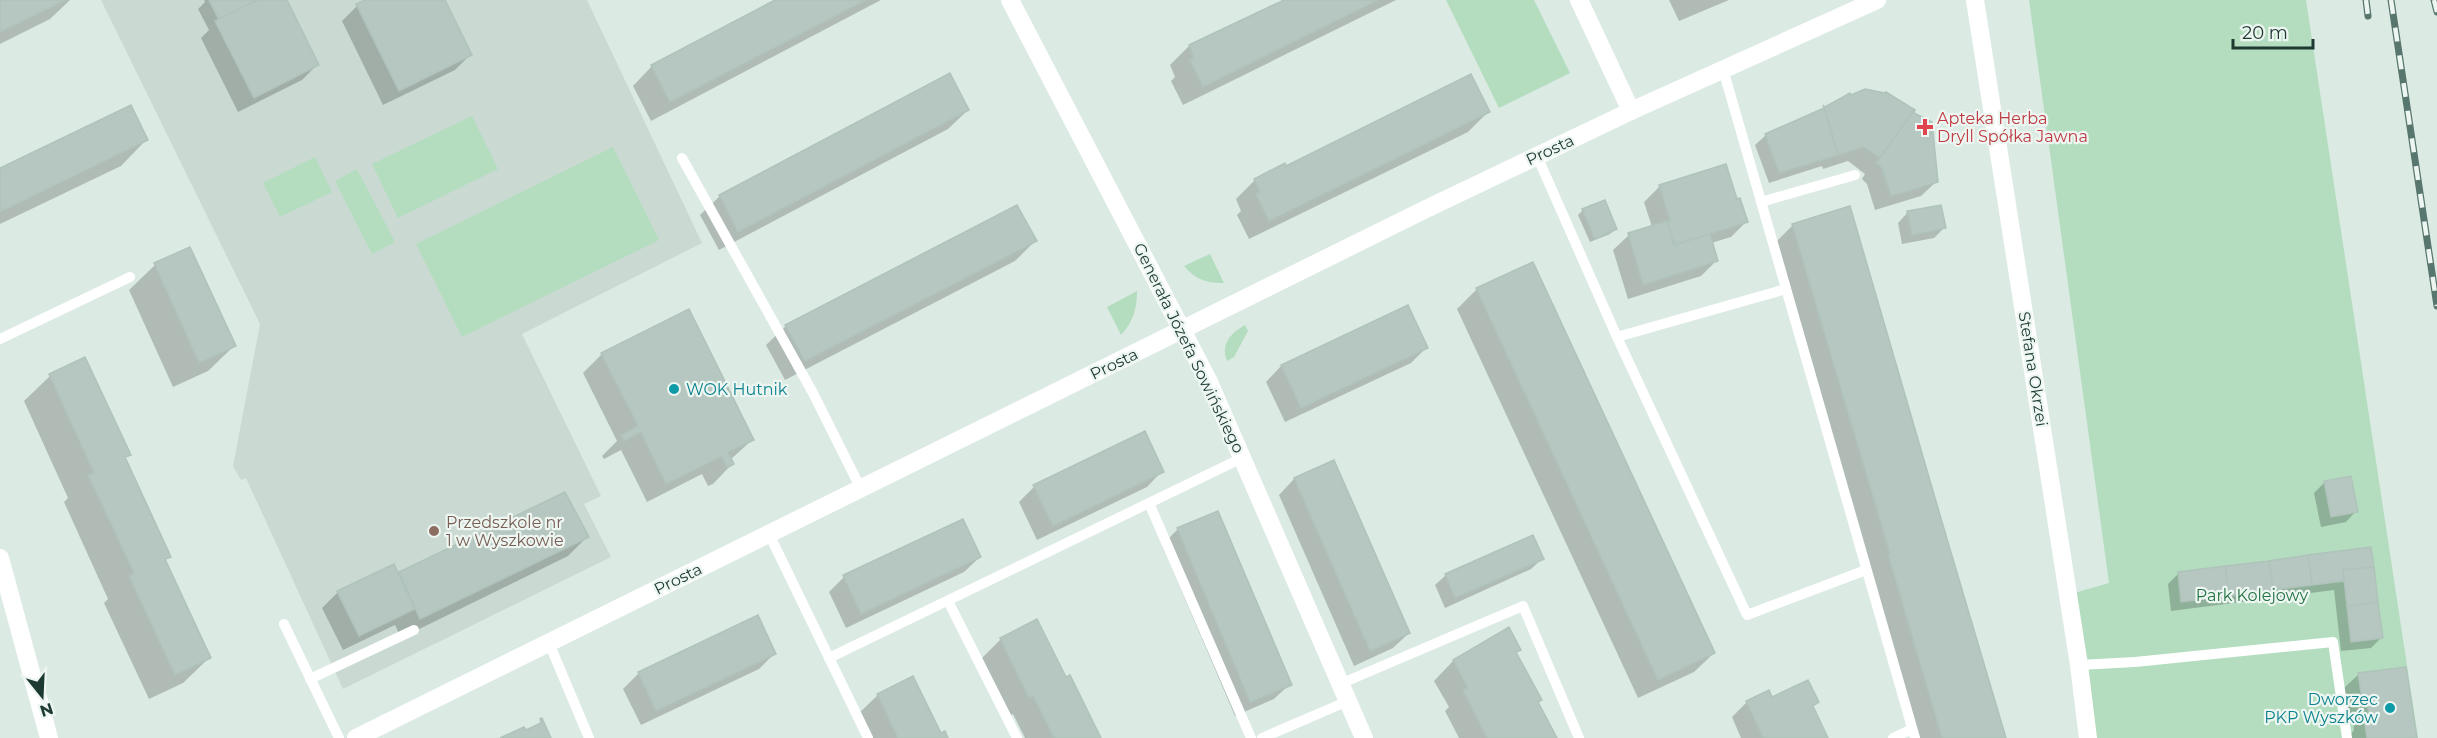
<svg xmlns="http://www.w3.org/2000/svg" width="2437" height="738" font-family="Montserrat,sans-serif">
	<rect width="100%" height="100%" fill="#dceae4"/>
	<polygon fill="#cadad3" points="101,0 587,0 702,243 522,334 601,496 584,504 611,557 343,689 246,478 241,480 233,466 260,324"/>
	<g fill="#b3ddbe">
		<polygon points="1446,0 1534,0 1570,73 1499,108"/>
		<polygon points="2029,0 2306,0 2418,738 2096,738 2074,593 2109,583"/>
		<polygon points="472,116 498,169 398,218 372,164"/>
		<polygon points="613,147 659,240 462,337 416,244"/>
		<polygon points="315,157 332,192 280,217 263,183"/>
		<polygon points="357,169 395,242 372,254 335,181"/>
		<path d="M1210,254l14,29c-17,1 -29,-4 -40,-17z"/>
		<path d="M1137,291c0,18 -4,31 -16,44l-14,-28z"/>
		<path d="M1245,325l3,6 -14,26 -7,4c-7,-17 4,-28 18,-36z"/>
	</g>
	<g fill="#0003">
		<polygon points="0,0 70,0 50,19 0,44"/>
		<polygon points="204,0 285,0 317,65 302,80 238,112 201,38 209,30 198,9 205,2"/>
		<polygon points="368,0 443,0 470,55 455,70 383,105 342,21 357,6"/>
		<polygon points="778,0 881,0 651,121 633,86 652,66"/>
		<polygon points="1287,0 1396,0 1183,105 1171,81 1175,77 1170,65 1189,46 1219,31 1220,34"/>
		<polygon points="1669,0 1729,0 1679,21"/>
		<polygon points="1900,101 1937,181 1921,196 1875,210 1867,184 1862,179 1865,174 1848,161 1823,169 1822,166 1769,183 1755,145 1766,135"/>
		<polygon points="968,110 948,129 719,250 700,215 720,196"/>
		<polygon points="1488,112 1468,132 1249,239 1237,215 1241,211 1236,199 1255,180 1286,168"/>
		<polygon points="146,140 121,166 0,224 0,170"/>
		<polygon points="1725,166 1736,201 1746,222 1731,237 1711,243 1716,261 1701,276 1628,299 1613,250 1629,235 1652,227 1644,202 1659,187"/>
		<polygon points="1583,210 1615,229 1610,234 1590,242 1578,215"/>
		<polygon points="1908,212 1944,228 1934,238 1902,244 1898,223"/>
		<polygon points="1793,225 2004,738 1917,738 1773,245"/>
		<polygon points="1035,241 1015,261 785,380 766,345 786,326"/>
		<polygon points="189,249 234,346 208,371 173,387 129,290 155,265"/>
		<polygon points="1477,289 1714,653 1694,672 1638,698 1457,309"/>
		<polygon points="1407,307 1426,348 1411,363 1285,422 1266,382 1281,366"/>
		<polygon points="602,354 752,440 730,460 732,464 713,484 708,486 702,474 647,502 621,450 604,459 602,456 617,441 583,373"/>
		<polygon points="84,359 129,455 124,459 169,556 165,561 209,658 183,683 149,699 104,603 108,599 64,502 68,498 24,401 50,376"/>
		<polygon points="1334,462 1409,633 1393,648 1354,666 1279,495 1294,479"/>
		<polygon points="1162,471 1147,487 1037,540 1019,502 1034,487"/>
		<polygon points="2324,483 2356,511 2346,522 2321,527 2314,493"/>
		<polygon points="564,494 587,537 568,556 401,638 395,625 343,650 322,608 338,592 394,566 398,575"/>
		<polygon points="1178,529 1290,684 1274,699 1235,716 1162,545"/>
		<polygon points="2370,549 2381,638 2371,648 2341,651 2334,590 2171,611 2168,584 2178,574"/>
		<polygon points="980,557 964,572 846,628 829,592 844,577"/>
		<polygon points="1542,559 1531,569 1445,608 1435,585 1446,575"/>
		<polygon points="757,617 775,653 759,669 641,725 623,689 638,674"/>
		<polygon points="1037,621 1065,679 1099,738 1025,738 1013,714 1009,716 981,659 1001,639"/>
		<polygon points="1508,630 1515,653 1536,703 1555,738 1459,738 1445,711 1449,707 1434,681 1453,661"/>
		<polygon points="2359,674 2415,738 2350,738 2350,735 2354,730 2352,713 2347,714 2343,689"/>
		<polygon points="878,695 940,735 947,738 870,738 858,714"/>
		<polygon points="1747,702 1812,707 1827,738 1741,738 1732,717"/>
	</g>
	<g fill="#b5c7c0" stroke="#afc3bb" stroke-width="1.5">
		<polygon points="0,0 66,0 0,32"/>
		<polygon points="209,0 258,0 219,20"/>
		<polygon points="258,0 287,0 319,65 254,98 215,21"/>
		<polygon points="365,0 445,0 472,55 399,91 356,4"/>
		<polygon points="775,0 866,0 670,102 651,65"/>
		<polygon points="1284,0 1378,0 1203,87 1190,60 1194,58 1189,45"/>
		<polygon points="950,73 969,110 738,232 719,195"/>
		<polygon points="1471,74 1490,112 1269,221 1256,194 1260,192 1254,179 1285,163 1286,166"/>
		<polygon points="1865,89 1885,93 1886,92 1915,110 1880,158 1864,147 1838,155 1823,105 1825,107 1850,93 1851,95"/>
		<polygon points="131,105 148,140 0,212 0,168"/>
		<polygon points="1824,108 1838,155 1779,173 1765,134"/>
		<polygon points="1915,109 1914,113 1932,122 1938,182 1891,196 1882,168 1876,163"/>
		<polygon points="1726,164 1737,199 1740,198 1748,222 1674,245 1667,221 1670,220 1659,185"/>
		<polygon points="1605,200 1617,229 1595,239 1582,209"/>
		<polygon points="1017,205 1037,241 805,361 785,325"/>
		<polygon points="1941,205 1946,228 1912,235 1907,211"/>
		<polygon points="1850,206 1947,539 2006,738 1942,738 1888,554 1890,554 1792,224"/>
		<polygon points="1667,221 1674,245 1710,234 1718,261 1643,285 1628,233"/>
		<polygon points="190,247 236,346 199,363 154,263"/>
		<polygon points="1533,262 1715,653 1658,680 1476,288"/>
		<polygon points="1408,305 1428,348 1301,408 1281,365"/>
		<polygon points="689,309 754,440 728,452 734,464 727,468 722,456 666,484 641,432 624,441 621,435 638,426 601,353"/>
		<polygon points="85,357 131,455 125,457 171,557 165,559 211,658 175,675 129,576 134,573 88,475 94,473 49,374"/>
		<polygon points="1145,431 1164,472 1053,526 1033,485"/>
		<polygon points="1334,460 1410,633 1370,651 1294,478"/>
		<polygon points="2351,476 2358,512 2331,517 2324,481"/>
		<polygon points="565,492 589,537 420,619 399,572"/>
		<polygon points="1218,511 1292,685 1250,702 1177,528"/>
		<polygon points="963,519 981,557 861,614 843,575"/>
		<polygon points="1533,535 1544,559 1455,598 1445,574"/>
		<polygon points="2371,547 2374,567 2343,570 2344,581 2312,585 2308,555"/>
		<polygon points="2308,555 2312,585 2273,590 2269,561"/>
		<polygon points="2269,561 2273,590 2229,596 2225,566"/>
		<polygon points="394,564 415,609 359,636 337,591"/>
		<polygon points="2225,566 2229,596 2181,602 2178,572"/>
		<polygon points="2374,567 2378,602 2347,606 2343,570"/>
		<polygon points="2378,602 2383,638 2351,642 2347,606"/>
		<polygon points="758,615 776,654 656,711 638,672"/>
		<polygon points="1037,619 1066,677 1070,675 1101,738 1054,738 1033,696 1029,698 1000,638"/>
		<polygon points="1509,627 1521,650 1516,652 1542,700 1538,702 1557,738 1487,738 1463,690 1468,688 1453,660"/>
		<polygon points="2406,667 2417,738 2367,738 2364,718 2369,717 2367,699 2362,699 2358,673"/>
		<polygon points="913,676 941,733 945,731 948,738 898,738 877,694"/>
		<polygon points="1808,680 1819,702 1813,706 1828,738 1761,738 1763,737 1746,701 1769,690 1772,697"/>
		<polygon points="542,718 551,738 500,738 524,727 526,730 541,723 540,719"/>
	</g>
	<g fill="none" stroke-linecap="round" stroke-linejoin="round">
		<g stroke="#fff" stroke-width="10">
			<polyline points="1723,69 1915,738"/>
			<polyline points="1537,156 1617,337 1747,615 1866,570"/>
			<polyline points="682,158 813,393 861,489"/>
			<polyline points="1761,202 1855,175"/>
			<polyline points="1617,337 1786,289"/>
			<polyline points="0,339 130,277"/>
			<polyline points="1149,503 1251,738"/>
			<polyline points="769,534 868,738"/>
			<polyline points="948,601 1017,738"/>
			<polyline points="284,624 339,738"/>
			<polyline points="549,643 589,738"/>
			<polyline points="829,658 1242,458"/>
			<polyline points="2079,665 2135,662 2333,642 2347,738"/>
			<polyline points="310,679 414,630"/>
			<polyline points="1340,684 1523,606 1579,738"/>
			<polyline points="1262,738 1348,701"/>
			<polyline points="1893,738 1912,729"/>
		</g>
		<g stroke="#fff" stroke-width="18">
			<polyline points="1579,0 1631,111"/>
			<polyline points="0,558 49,738"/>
			<polyline points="356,738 1426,209 1631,111 1877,0"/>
		</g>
		<g stroke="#fff" stroke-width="18">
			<polyline points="1010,0 1209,382 1364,738"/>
			<polyline points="1975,0 2079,665 2088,738"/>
		</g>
		<defs>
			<g id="rail">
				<polyline points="2366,0 2368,16"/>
				<polyline points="2391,0 2437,306"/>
				<polyline points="2434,0 2437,12"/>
			</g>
		</defs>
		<use href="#rail" stroke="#57766e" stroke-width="7"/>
		<use href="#rail" stroke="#edf6f1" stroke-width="4.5" stroke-dasharray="14" stroke-linecap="butt"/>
	</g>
	<path fill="#e0444e" stroke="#edf6f1" stroke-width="2" d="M1922 118h6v6h6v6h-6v6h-6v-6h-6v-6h6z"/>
	<g fill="#0f9aa8" stroke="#edf6f1" stroke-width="2">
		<circle cx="674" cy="389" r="6"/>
		<circle cx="2390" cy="708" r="6"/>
	</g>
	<circle fill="#8d6e63" stroke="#edf6f1" stroke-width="2" cx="434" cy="531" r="6"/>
	<g text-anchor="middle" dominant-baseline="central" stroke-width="4.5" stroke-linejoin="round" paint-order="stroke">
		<g font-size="16" fill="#be3a42" stroke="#edf6f1" text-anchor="start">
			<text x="1937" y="118">Apteka Herba<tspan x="1937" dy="18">Dryll Spółka Jawna</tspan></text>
		</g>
		<g font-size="16" fill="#1d3a32" stroke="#edf6f1">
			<text transform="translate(1550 150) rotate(-25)">Prosta</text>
			<text transform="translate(1189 348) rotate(64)">Generała Józefa Sowińskiego</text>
			<text transform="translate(1114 364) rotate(-26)">Prosta</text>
			<text transform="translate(2033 369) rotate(81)">Stefana Okrzei</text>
			<text transform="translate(678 579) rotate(-26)">Prosta</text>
		</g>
		<g font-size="16" fill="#0d838f" stroke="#edf6f1" text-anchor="start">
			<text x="686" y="389">WOK Hutnik</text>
			<text x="2378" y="699" text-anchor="end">Dworzec<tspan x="2378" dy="18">PKP Wyszków</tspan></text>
		</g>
		<g font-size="16" fill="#785e54" stroke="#edf6f1" text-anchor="start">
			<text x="446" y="522">Przedszkole nr<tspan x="446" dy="18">1 w Wyszkowie</tspan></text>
		</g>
		<g font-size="16" fill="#257344" stroke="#edf6f1">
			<text x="2252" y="595">Park Kolejowy</text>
		</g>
	</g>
	<g transform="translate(42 696) rotate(162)" stroke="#edf6f1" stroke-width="4.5" paint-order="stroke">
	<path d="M0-4.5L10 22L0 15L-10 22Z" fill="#1d3a32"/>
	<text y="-9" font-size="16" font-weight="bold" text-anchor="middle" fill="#1d3a32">N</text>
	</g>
	<path d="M2233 39v9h80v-9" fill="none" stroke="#1d3a32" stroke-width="3"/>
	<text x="2242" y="39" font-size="18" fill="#1d3a32" stroke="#edf6f1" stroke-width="4.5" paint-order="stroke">20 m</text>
</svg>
